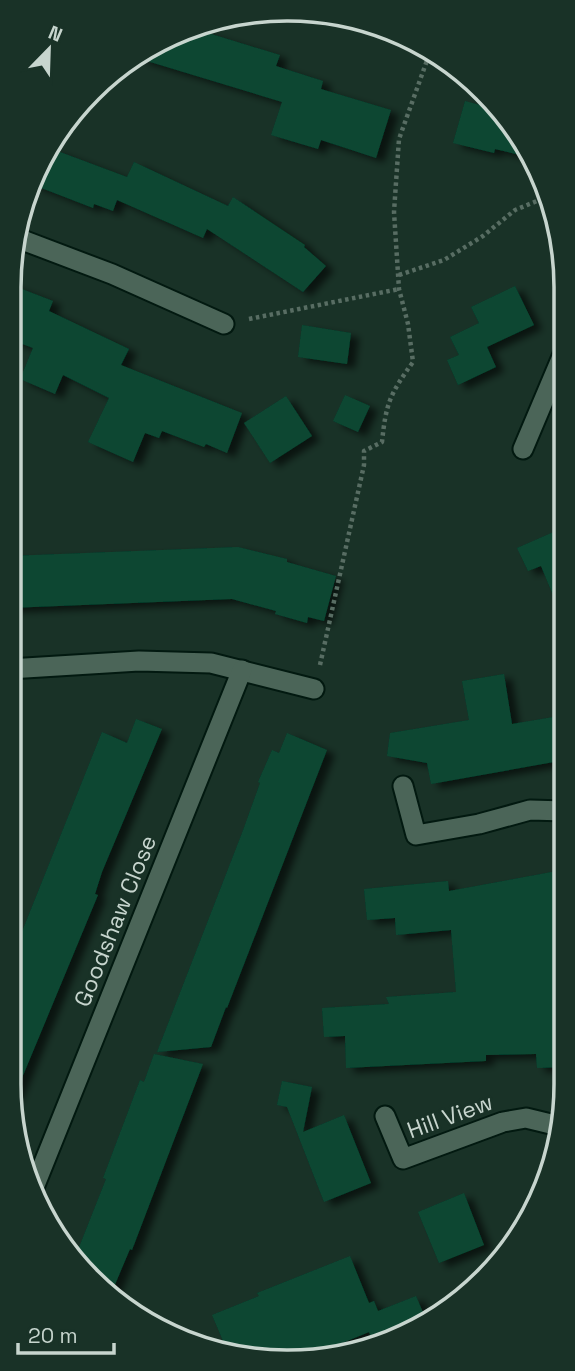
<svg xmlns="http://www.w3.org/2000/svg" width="575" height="1371" font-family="'Space Grotesk',sans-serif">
	<defs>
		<filter id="shadow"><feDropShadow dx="8" dy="4.5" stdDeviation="3.5" flood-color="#0009"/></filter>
	</defs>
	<rect width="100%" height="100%" fill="#193227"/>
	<g fill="#094732" filter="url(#shadow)">
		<polygon points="195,29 280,55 276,66 323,81 321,89 391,110 376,158 321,140 318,149 271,135 282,102 137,58 165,37"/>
		<polygon points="465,101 502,111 508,117 532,158 495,149 494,153 453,143"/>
		<polygon points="52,149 127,177 134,162 228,206 233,197 305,245 304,247 326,266 303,292 207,229 203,238 117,200 113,211 94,204 93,208 31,184"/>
		<polygon points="9,284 53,301 49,311 129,349 121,365 242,413 227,453 206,444 204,447 162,431 159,438 145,433 133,462 88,442 109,398 63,375 55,394 20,379 33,348 9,339"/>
		<polygon points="515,286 534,325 487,347 496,367 458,385 447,360 459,355 450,337 479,323 471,307"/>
		<polygon points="302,325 351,333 347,364 298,357"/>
		<polygon points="345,395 370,406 358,432 333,421"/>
		<polygon points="286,396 312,436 270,463 244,423"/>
		<polygon points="565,527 565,622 564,622 541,566 528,571 517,548"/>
		<polygon points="238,547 287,559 287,562 336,576 324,621 308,617 307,623 275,614 276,611 232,599 9,608 9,556"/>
		<polygon points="504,674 512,724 565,715 565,760 431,784 427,763 387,756 390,733 469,720 462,681"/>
		<polygon points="136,719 162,729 102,872 95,894 98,895 12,1102 9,1083 9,964 102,732 127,743"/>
		<polygon points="287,733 327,750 227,1008 226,1007 211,1047 157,1052 242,833 260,783 258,782 272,750 279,753"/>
		<polygon points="557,871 566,916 566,1067 537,1068 536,1054 486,1055 486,1061 346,1068 345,1036 324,1037 322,1008 389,1004 386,997 456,992 451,930 396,935 395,918 367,920 364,889 448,881 449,891"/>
		<polygon points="154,1054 203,1064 132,1250 130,1249 111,1294 78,1267 74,1260 106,1179 103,1178 140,1080 144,1082"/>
		<polygon points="282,1081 312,1087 303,1132 344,1115 371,1183 324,1202 287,1107 277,1105"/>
		<polygon points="464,1193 484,1245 439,1263 418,1212"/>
		<polygon points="350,1256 369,1303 374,1301 378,1311 416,1296 428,1324 374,1345 369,1332 308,1357 229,1355 212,1315 259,1296 257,1293"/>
	</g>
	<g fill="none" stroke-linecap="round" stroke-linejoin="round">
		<defs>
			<g id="minor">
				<polyline points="17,238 112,274 224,324"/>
				<polyline points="523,449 564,352"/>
				<polyline points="9,669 139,661 211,663 314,689"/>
				<polyline points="403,786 416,835 479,824 530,810 565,811"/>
				<polyline points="385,1116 403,1159 503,1122 526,1118 559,1126"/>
				<polyline points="33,1190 242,670"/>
			</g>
		</defs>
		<use href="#minor" stroke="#021910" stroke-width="23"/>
		<g stroke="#586d63" stroke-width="4.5" stroke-dasharray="3.5 3.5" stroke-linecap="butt">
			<polyline points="399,275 444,260 483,236 515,210 549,196"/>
			<polyline points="249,319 399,289"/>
			<path d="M320,665l44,-200v-14l18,-9c4,-39 8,-48 31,-80l-5,-38 -9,-35 -5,-77 5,-73 31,-87"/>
		</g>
		<use href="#minor" stroke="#4b6558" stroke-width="19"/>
	</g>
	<g text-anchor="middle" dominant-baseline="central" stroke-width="5" stroke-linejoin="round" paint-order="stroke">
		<g font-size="23" fill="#c7d5ce" stroke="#193227">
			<text transform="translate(115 921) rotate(-68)">Goodshaw Close</text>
			<text transform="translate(450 1116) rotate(-20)">Hill View</text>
		</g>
	</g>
	<path d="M0 0H575V1371H0ZM287 21H288A266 266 0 0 1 554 287V1084A266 266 0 0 1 288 1350H287A266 266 0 0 1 21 1084V287A266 266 0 0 1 287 21Z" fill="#193227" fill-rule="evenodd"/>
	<path fill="none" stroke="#c7d5ce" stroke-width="3.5" d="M287 21H288A266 266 0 0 1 554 287V1084A266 266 0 0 1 288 1350H287A266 266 0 0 1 21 1084V287A266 266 0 0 1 287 21Z"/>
	<g transform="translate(49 49) rotate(23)" stroke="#193227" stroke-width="5" paint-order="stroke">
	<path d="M0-5L12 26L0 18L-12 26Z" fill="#c7d5ce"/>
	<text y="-10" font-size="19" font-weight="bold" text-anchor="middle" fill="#c7d5ce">N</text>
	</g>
	<path d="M18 1343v10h96v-10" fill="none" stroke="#c7d5ce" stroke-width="3.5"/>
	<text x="28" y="1343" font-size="21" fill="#c7d5ce" stroke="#193227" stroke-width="5" paint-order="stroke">20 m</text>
</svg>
